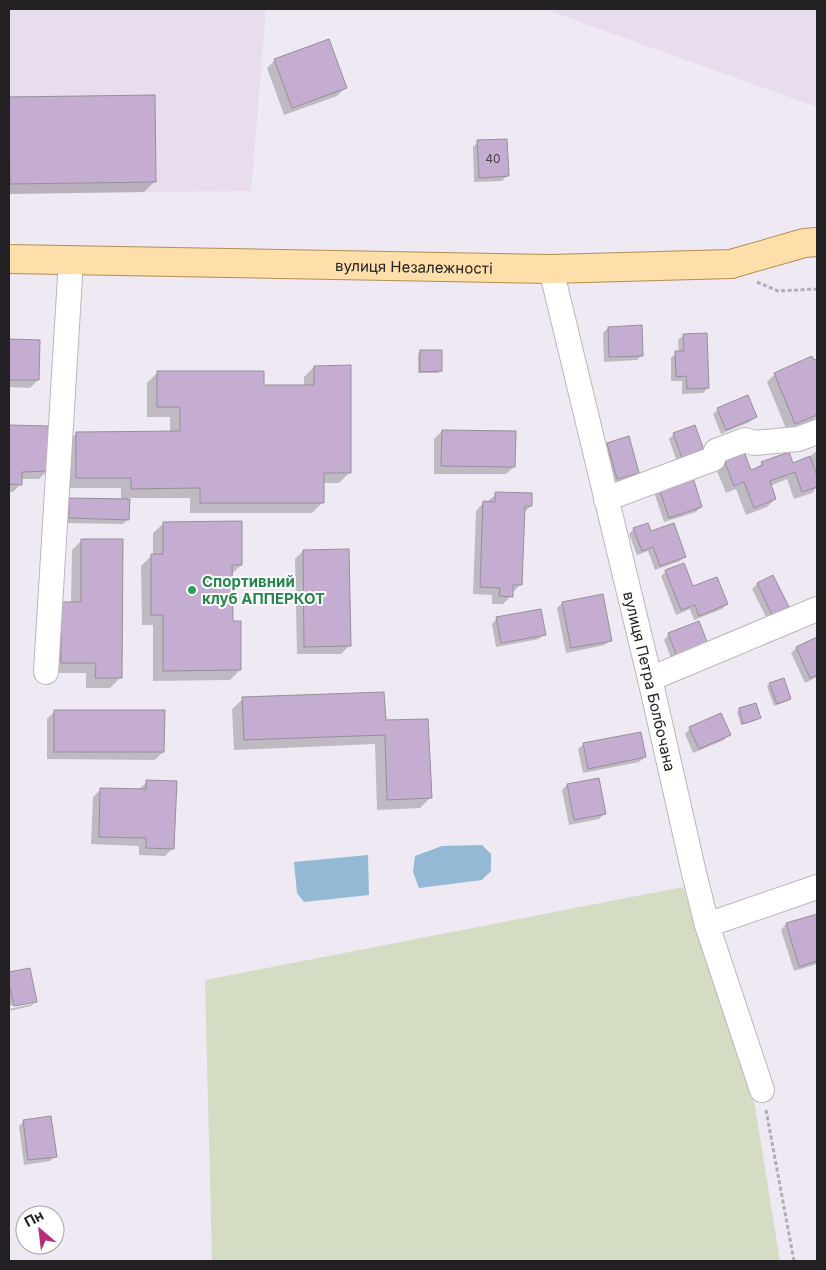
<svg xmlns="http://www.w3.org/2000/svg" width="826" height="1270" font-family="Inter,sans-serif">
	<rect width="100%" height="100%" fill="#efe9f3"/>
	<g fill="#e7dded">
		<polygon points="9,9 266,9 251,191 9,194"/>
		<polygon points="544,9 817,9 817,107"/>
	</g>
	<polygon fill="#d4ddc3" points="683,887 755,1106 780,1261 212,1261 205,980"/>
	<g fill="#94b9d5">
		<polygon points="482,845 491,854 491,871 482,880 419,888 413,872 415,856 442,846"/>
		<polygon points="368,855 369,895 304,902 297,893 294,862"/>
	</g>
	<g fill="#0003">
		<polygon points="275,60 345,88 337,96 284,115 267,68"/>
		<polygon points="9,99 155,181 144,192 9,194"/>
		<polygon points="478,142 507,176 502,181 474,182 473,147"/>
		<polygon points="608,328 642,355 637,360 604,362 603,333"/>
		<polygon points="684,335 708,388 703,393 682,394 682,381 671,381 671,358 676,353 679,352 678,340"/>
		<polygon points="9,340 38,341 38,380 30,388 9,387"/>
		<polygon points="420,351 441,371 438,373 418,373 418,354"/>
		<polygon points="817,360 817,418 787,431 767,382 775,374"/>
		<polygon points="314,367 350,472 339,483 323,483 323,502 312,513 190,513 190,498 128,498 128,519 123,524 64,523 65,504 70,499 121,500 121,488 66,488 66,443 77,433 170,433 170,417 147,417 147,383 157,373 263,386 304,386 304,377"/>
		<polygon points="718,409 756,416 750,422 721,434 713,414"/>
		<polygon points="9,426 46,427 47,471 39,479 21,479 21,484 13,492 9,492"/>
		<polygon points="442,431 514,467 506,474 434,474 434,439"/>
		<polygon points="674,434 702,450 677,462 669,439"/>
		<polygon points="607,444 638,472 633,477 612,483 602,449"/>
		<polygon points="817,451 817,474 815,474 817,479 817,487 812,493 794,499 787,479 770,486 775,499 767,507 746,515 736,489 726,493 715,466 723,458 750,472 756,469 762,463 792,464 808,458 814,453"/>
		<polygon points="659,486 701,507 696,512 664,522 654,492"/>
		<polygon points="496,494 531,506 523,513 521,584 513,592 512,592 511,596 503,604 492,604 492,595 473,594 476,511 483,503 488,501"/>
		<polygon points="164,523 241,565 231,575 231,622 240,670 230,680 153,681 153,625 142,625 141,566 152,555 153,555 153,533"/>
		<polygon points="634,529 651,533 685,556 680,561 655,570 648,551 637,555 629,534"/>
		<polygon points="82,540 120,678 110,688 86,688 86,673 51,673 51,614 71,604 72,550"/>
		<polygon points="303,551 349,646 341,654 297,654 295,559"/>
		<polygon points="666,571 692,588 727,604 722,609 694,620 690,609 676,615 661,576"/>
		<polygon points="773,576 787,607 782,612 767,619 752,589 757,584"/>
		<polygon points="562,603 610,640 605,645 566,653 557,608"/>
		<polygon points="497,618 544,634 539,639 496,647 492,624"/>
		<polygon points="698,623 673,663 664,640 669,634"/>
		<polygon points="817,638 817,677 805,683 791,653 796,648"/>
		<polygon points="770,684 790,699 788,701 774,706 767,686"/>
		<polygon points="243,699 384,721 430,798 420,808 377,810 375,744 234,750 232,709"/>
		<polygon points="755,705 759,718 757,720 741,725 737,712 739,709"/>
		<polygon points="55,711 163,752 155,760 47,759 47,719"/>
		<polygon points="690,728 729,734 724,740 693,753 685,734"/>
		<polygon points="584,744 645,757 639,762 583,773 578,749"/>
		<polygon points="147,782 173,848 165,856 139,855 139,846 91,844 93,797 101,789 138,790"/>
		<polygon points="567,785 604,814 599,819 569,825 562,790"/>
		<polygon points="816,915 817,919 817,964 794,971 781,930 786,924"/>
		<polygon points="29,969 36,1001 31,1006 9,1011 9,1009 32,1004 32,1002 9,1006 9,973"/>
		<polygon points="24,1121 55,1156 50,1161 24,1165 19,1126"/>
	</g>
	<g fill="#c5add1" stroke="#959098">
		<polygon points="329,39 347,88 292,108 274,59"/>
		<polygon points="155,95 156,182 10,184 9,97"/>
		<polygon points="507,139 509,176 479,178 477,140"/>
		<polygon points="642,325 643,356 609,357 608,327"/>
		<polygon points="707,333 709,388 687,389 686,376 676,377 675,351 684,351 683,334"/>
		<polygon points="9,339 40,340 39,380 9,380"/>
		<polygon points="420,350 442,350 442,371 420,372"/>
		<polygon points="812,356 814,360 817,359 817,415 795,424 774,373"/>
		<polygon points="351,365 351,473 324,473 324,503 200,503 200,488 131,489 131,478 76,478 76,432 180,431 180,407 157,407 157,371 264,371 264,385 314,385 314,366"/>
		<polygon points="748,395 757,417 726,430 717,408"/>
		<polygon points="9,425 48,426 49,471 22,472 22,485 9,484"/>
		<polygon points="695,425 704,450 682,458 673,433"/>
		<polygon points="442,430 516,431 515,467 441,466"/>
		<polygon points="629,436 639,473 617,479 607,443"/>
		<polygon points="743,449 751,470 763,465 761,462 789,452 793,463 810,456 817,476 817,487 802,492 795,472 770,481 776,499 754,508 744,482 734,486 723,457"/>
		<polygon points="692,474 702,507 669,518 658,485"/>
		<polygon points="495,492 532,493 532,506 525,506 522,585 513,585 513,597 499,596 500,588 480,587 483,501 495,502"/>
		<polygon points="69,498 130,499 129,520 69,518"/>
		<polygon points="242,521 242,565 232,565 233,621 241,621 241,670 163,671 163,615 151,615 151,554 163,554 163,522"/>
		<polygon points="648,523 651,531 674,523 686,557 660,566 653,547 642,551 633,528"/>
		<polygon points="81,539 123,539 122,678 95,678 96,663 61,663 61,602 81,602"/>
		<polygon points="349,549 351,646 304,647 303,550"/>
		<polygon points="684,563 693,586 717,577 728,604 699,616 695,605 681,610 665,570"/>
		<polygon points="773,575 789,607 772,615 757,583"/>
		<polygon points="603,594 612,641 571,648 562,602"/>
		<polygon points="541,609 546,635 501,643 496,617"/>
		<polygon points="699,621 709,647 678,659 668,633"/>
		<polygon points="817,637 817,675 810,678 796,647"/>
		<polygon points="784,678 791,699 777,704 769,683"/>
		<polygon points="384,692 386,720 428,719 432,798 387,800 385,735 244,740 242,697"/>
		<polygon points="756,703 761,718 743,724 739,708"/>
		<polygon points="54,710 165,710 164,752 54,752"/>
		<polygon points="721,713 731,735 699,749 689,727"/>
		<polygon points="641,732 646,757 588,769 583,743"/>
		<polygon points="599,778 606,814 574,820 567,784"/>
		<polygon points="146,780 177,781 174,849 146,848 146,838 99,837 100,788 146,789"/>
		<polygon points="817,914 817,961 799,967 786,923"/>
		<polygon points="30,968 37,1002 14,1006 9,984 9,972"/>
		<polygon points="51,1116 57,1157 28,1160 23,1120"/>
	</g>
	<g fill="none" stroke-linecap="round" stroke-linejoin="round">
		<defs>
			<g id="minor">
				<path id="s1" d="M551,269l99,410 44,194 13,52 55,165"/>
				<polyline points="606,499 713,459 716,451 745,440 754,443 798,439 817,432"/>
				<polyline points="46,672 71,260"/>
				<polyline points="650,679 817,609"/>
				<polyline points="707,925 817,887"/>
			</g>
			<g id="major">
				<path id="s2" d="M9,259l542,10 180,-5 73,-21 13,-1"/>
			</g>
		</defs>
		<use href="#minor" stroke="#bbb5be" stroke-width="26"/>
		<use href="#major" stroke="#b18e55" stroke-width="30"/>
		<g stroke="#b1adb4" stroke-width="3" stroke-dasharray="4 2.5" stroke-linecap="butt">
			<polyline points="757,282 778,291 817,289"/>
			<polyline points="766,1110 794,1261"/>
		</g>
		<use href="#minor" stroke="#fff" stroke-width="24"/>
		<use href="#major" stroke="#fedfa9" stroke-width="28"/>
	</g>
	<circle fill="#2e9e5b" stroke="#fff" stroke-width="2" cx="192" cy="590" r="5"/>
	<g text-anchor="middle" dominant-baseline="central" stroke-width="4" stroke-linejoin="round" paint-order="stroke">
		<g font-size="12" fill="#4b434e">
			<text x="493" y="158">40</text>
		</g>
		<g font-size="15" fill="#222023" stroke="#fff">
			<text stroke="none"><textPath href="#s2" startOffset="405">вулиця Незалежності</textPath></text>
			<text stroke="none"><textPath href="#s1" startOffset="424">вулиця Петра Болбочана</textPath></text>
		</g>
		<g font-size="15" font-weight="bold" fill="#27864d" stroke="#fff" text-anchor="start">
			<text x="202" y="581">Спортивний<tspan x="202" dy="17">клуб АППЕРКОТ</tspan></text>
		</g>
	</g>
	<rect width="826" height="1270" fill="none" stroke="#222023" stroke-width="20"/>
	<g transform="translate(40 1230) rotate(332)"><circle r="24" fill="#ffffff" stroke="#a7a6a7"/>
	<path d="M0-4L9 19L0 12L-9 19Z" fill="#b43077"/>
	<text y="-8" font-size="14" font-weight="bold" text-anchor="middle" fill="#222023">Пн</text>
	</g>
</svg>
